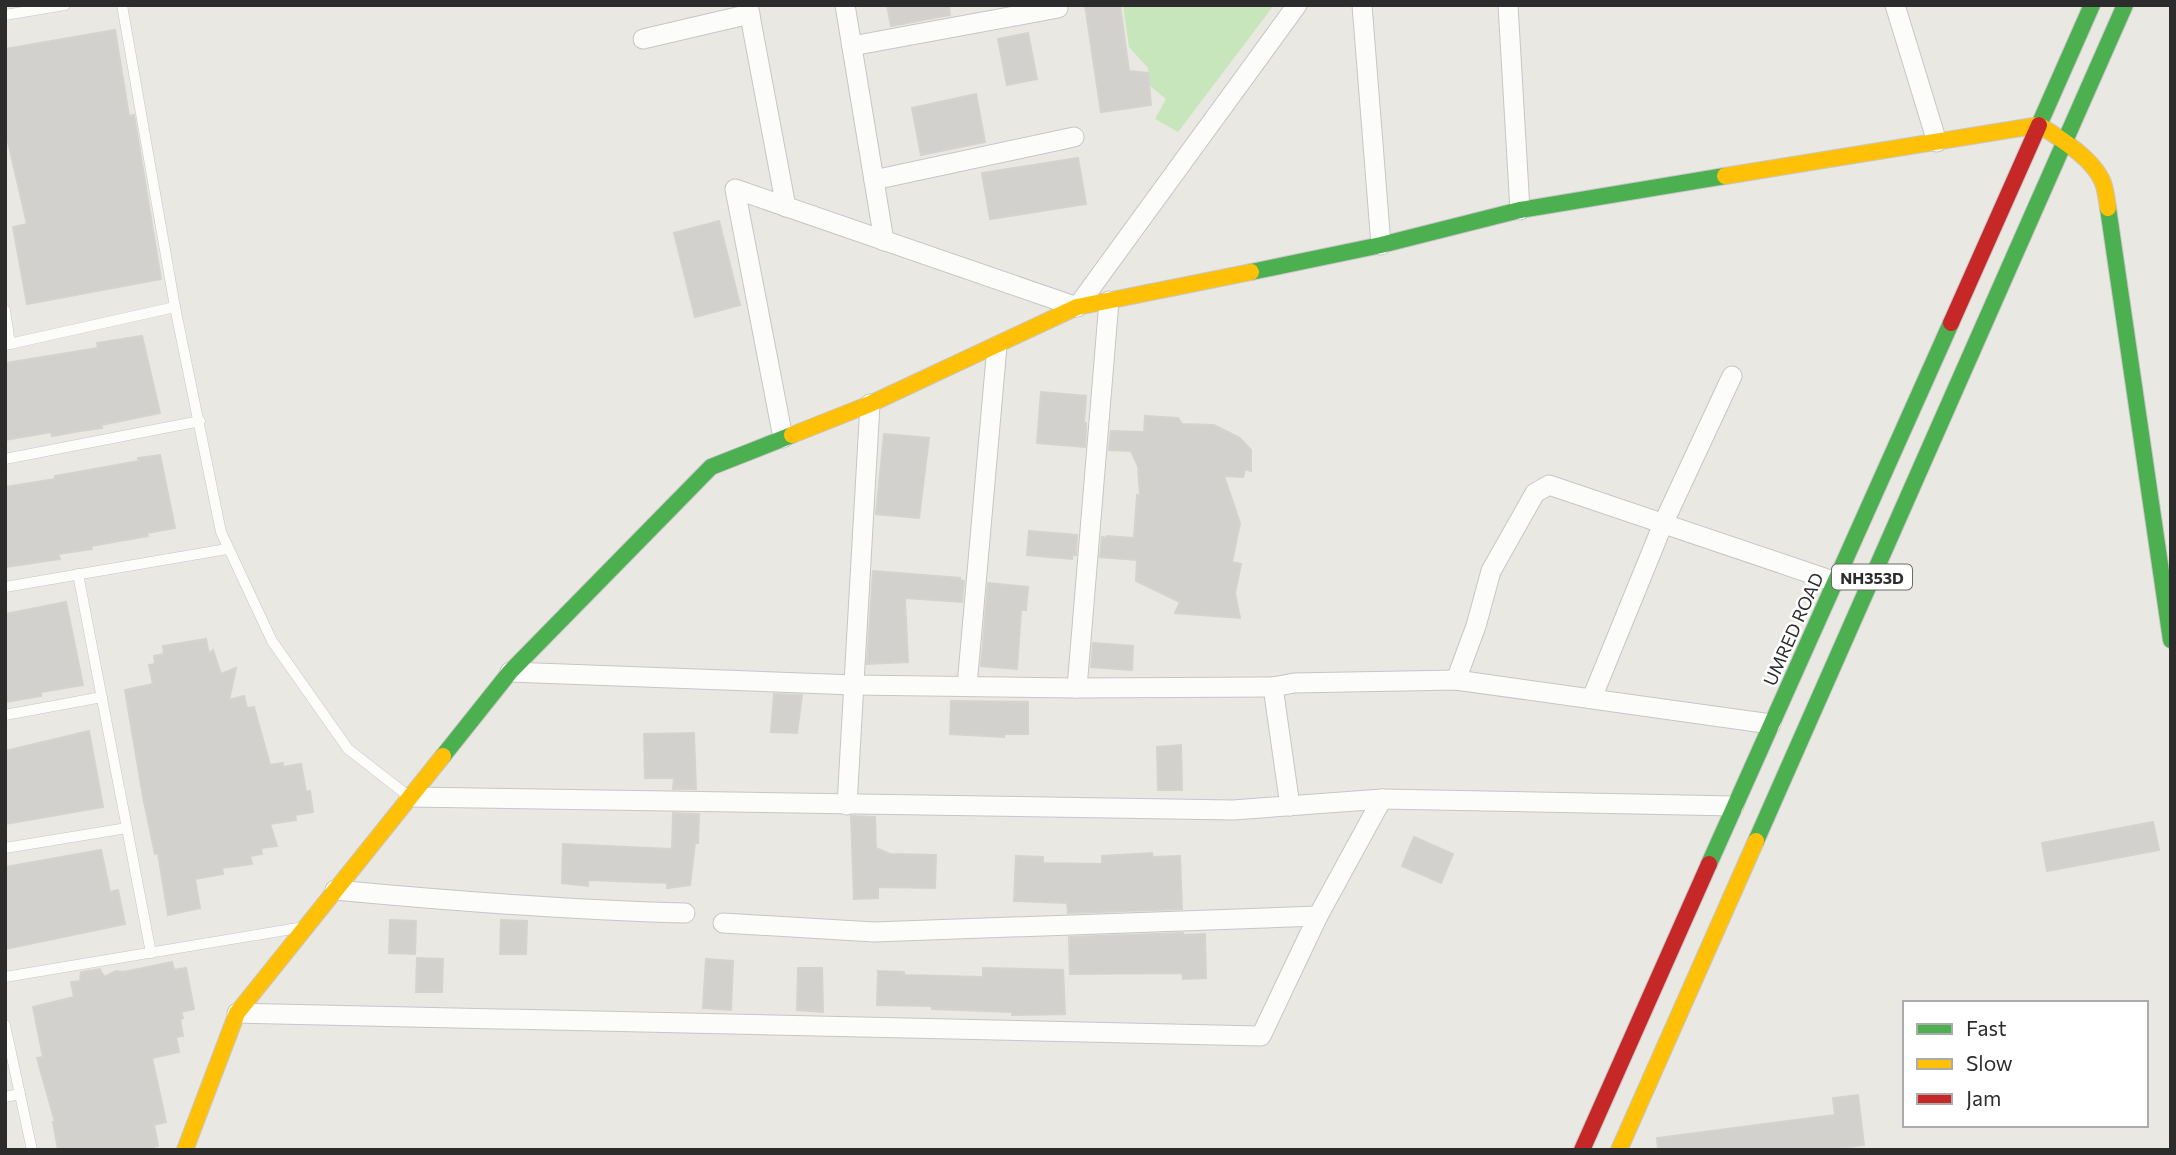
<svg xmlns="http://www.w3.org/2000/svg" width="2176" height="1155" font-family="Commissioner,sans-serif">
	<rect width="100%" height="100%" fill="#eae8e2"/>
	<polygon fill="#c7e6bb" points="1123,5 1274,5 1178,132 1155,119 1166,99 1150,86 1148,68 1129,47"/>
	<g fill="#d3d1cd" stroke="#d5d3ce" stroke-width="2">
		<polygon points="887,5 949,5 950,15 891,26"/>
		<polygon points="1085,5 1120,5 1129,71 1148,73 1151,105 1101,112"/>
		<polygon points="115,30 129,116 134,115 161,279 27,304 13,227 27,224 5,129 5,49"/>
		<polygon points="1028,33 1037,79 1007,85 998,39"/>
		<polygon points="976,94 985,142 921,155 912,108"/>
		<polygon points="1078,158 1086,204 990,219 982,173"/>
		<polygon points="719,221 740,305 695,317 674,233"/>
		<polygon points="142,336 160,413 101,425 102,428 80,431 52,436 51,432 5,440 5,363 98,348 97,343"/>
		<polygon points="1041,392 1086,396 1084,423 1086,423 1086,429 1085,447 1037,443"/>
		<polygon points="1145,416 1178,418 1182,424 1214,425 1240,438 1251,450 1251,471 1245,469 1243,477 1224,476 1240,523 1232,562 1241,564 1235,593 1240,618 1175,613 1180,602 1136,581 1137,560 1100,557 1102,537 1107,538 1107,536 1134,538 1137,495 1140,496 1138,466 1131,451 1109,450 1111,431 1144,432"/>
		<polygon points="884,434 929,438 919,518 876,514"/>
		<polygon points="160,455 175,528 147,533 148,536 91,546 92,549 58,554 60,559 5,567 5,487 55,479 55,476 139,461 138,458"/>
		<polygon points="1029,531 1077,535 1076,555 1073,555 1072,559 1027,555"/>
		<polygon points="873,571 960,578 960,580 964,581 962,602 905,598 908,662 867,664"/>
		<polygon points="988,583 1028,587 1026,610 1021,610 1017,669 981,666"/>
		<polygon points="66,602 83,685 41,692 41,696 5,702 5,614"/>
		<polygon points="206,639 209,654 213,650 221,674 236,668 229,700 244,696 247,708 254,707 270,765 283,763 283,767 301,764 306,792 310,791 313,812 295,815 296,820 270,824 277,846 261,848 262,854 250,856 252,864 222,868 223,874 195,879 200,908 168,915 158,853 155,854 143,797 125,690 153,684 149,665 155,664 154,656 164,654 163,646"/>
		<polygon points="1093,643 1133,646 1132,670 1091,667"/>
		<polygon points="774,694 802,695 797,733 771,732"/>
		<polygon points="951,701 1028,702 1028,734 1004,734 1004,737 950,734"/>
		<polygon points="89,731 103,807 5,824 5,751"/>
		<polygon points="694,733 696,789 673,789 674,778 645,778 644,734"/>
		<polygon points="1181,745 1182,790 1158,790 1157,747"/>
		<polygon points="673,813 699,814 698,843 695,843 690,885 667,888 667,883 588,880 588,886 562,883 563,844 672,849"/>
		<polygon points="851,816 875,817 876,848 890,854 936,855 935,888 878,887 878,898 854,899"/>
		<polygon points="2153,822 2159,850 2047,871 2042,843"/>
		<polygon points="1414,837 1453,854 1441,883 1402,866"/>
		<polygon points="101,850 110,892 118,890 125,924 5,949 5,867"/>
		<polygon points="1152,853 1153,857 1180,856 1182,909 1068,913 1067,903 1014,901 1016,856 1043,857 1043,863 1102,864 1102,856"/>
		<polygon points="390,920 416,921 415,954 389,953"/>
		<polygon points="501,920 527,921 526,954 500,954"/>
		<polygon points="1183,933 1183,935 1205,934 1206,978 1183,979 1182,973 1070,974 1069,937"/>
		<polygon points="417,958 443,959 442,992 416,992"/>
		<polygon points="706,959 733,961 731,1010 703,1008"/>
		<polygon points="172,962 174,970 186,968 194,1009 181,1012 183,1018 180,1019 183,1036 176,1037 179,1052 152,1058 166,1122 154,1125 158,1146 142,1150 58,1150 53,1122 55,1122 37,1058 43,1057 33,1007 74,997 71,982 80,981 81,972 100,969 104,977 116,971 124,972"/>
		<polygon points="798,968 822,968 823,1012 797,1010"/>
		<polygon points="983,968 1063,970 1065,1014 1012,1015 1012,1012 932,1009 932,1006 877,1005 878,971 904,972 904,975 983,977"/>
		<polygon points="1858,1095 1864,1145 1825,1150 1658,1150 1657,1138 1835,1115 1833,1098"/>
	</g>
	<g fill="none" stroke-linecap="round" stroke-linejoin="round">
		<defs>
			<g id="lane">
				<polyline points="122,5 175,307"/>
				<polyline points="5,15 65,5"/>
				<polyline points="5,310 10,344"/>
				<polyline points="5,345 175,307 221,532 272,641 348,749 407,795"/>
				<polyline points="5,459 200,421"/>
				<polyline points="78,574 151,953"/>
				<polyline points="5,587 227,549"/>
				<polyline points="5,715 102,697"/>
				<polyline points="5,848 127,828"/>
				<polyline points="5,977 298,928"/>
				<polyline points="5,1025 32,1150"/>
				<polyline points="5,1097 20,1094"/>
			</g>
			<g id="street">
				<polyline points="748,5 786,207"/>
				<polyline points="845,5 884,241"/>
				<polyline points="1362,5 1381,245"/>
				<polyline points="1508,5 1520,210"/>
				<polyline points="1895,5 1937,142"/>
				<polyline points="643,39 750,14"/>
				<polyline points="852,46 1058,8"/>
				<polyline points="874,180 1074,137"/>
				<polyline points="783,438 735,189 1077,307 1297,5"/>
				<polyline points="510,672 854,685 1077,688 1273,687 1294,683 1456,680 1771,724"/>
				<polyline points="1456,680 1476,626 1491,571 1535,493 1549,485 1836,582"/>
				<polyline points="967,686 997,346"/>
				<polyline points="1273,687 1290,806"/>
				<polyline points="1077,688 1109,301"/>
				<polyline points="1592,698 1663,524 1732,376"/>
				<polyline points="409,797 1233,810 1382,799 1318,916 874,932 723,923"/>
				<polyline points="1382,799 1734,806"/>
				<polyline points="847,805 870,404"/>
				<path d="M335,890c117,11 233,20 350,23"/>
				<polyline points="237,1013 1261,1036 1318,916"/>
			</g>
			<g id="fast">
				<polyline points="2039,125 2092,5"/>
				<polyline points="2108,208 2171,640"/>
				<polyline points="1251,272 1381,245 1520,210 1725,176"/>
				<polyline points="443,756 510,672 711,467 792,435"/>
				<polyline points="1756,841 2125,5"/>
				<polyline points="1709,864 1951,323"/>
			</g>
			<g id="slow">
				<path d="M1725,176l314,-51c21,13 58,36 65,61 2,7 3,15 4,22"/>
				<polyline points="792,435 870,404 1077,307 1251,272"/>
				<polyline points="185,1150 237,1013 443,756"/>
				<polyline points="1619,1150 1756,841"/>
			</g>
			<g id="jam">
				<polyline points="1951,323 2039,125"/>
				<polyline points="1582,1150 1709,864"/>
			</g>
		</defs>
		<use href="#lane" stroke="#c7c6c7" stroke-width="11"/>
		<use href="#street" stroke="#c7c6c7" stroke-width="21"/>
		<use href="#fast" stroke="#c7c6c7" stroke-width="18"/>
		<use href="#slow" stroke="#c7c6c7" stroke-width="18"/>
		<use href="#jam" stroke="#c7c6c7" stroke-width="18"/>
		<use href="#lane" stroke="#fcfcfb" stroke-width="10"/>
		<use href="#street" stroke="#fcfcfb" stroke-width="19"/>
		<use href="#fast" stroke="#4caf50" stroke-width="16"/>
		<use href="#slow" stroke="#ffc107" stroke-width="16"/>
		<use href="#jam" stroke="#c62828" stroke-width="16"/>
	</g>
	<g text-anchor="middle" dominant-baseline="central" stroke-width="5" stroke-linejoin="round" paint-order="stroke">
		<rect fill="#fff" stroke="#6b6b6b" stroke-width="2" x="1832" y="564.5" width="80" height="25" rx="5"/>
		<g font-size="16" font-weight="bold" fill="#2c2c2c">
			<text x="1872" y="577">NH353D</text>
		</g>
		<g font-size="18" fill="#2c2c2c" stroke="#fff">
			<text transform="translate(1793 629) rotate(-66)">UMRED ROAD</text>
		</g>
	</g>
	<rect width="2176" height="1155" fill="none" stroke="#2c2c2c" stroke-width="14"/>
	<rect x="1903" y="1001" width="245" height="126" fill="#ffffff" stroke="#ababab" stroke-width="2"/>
	<rect x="1917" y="1024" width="35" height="10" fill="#4caf50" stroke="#ababab" stroke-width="2"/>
	<text x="1966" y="1036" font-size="21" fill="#2c2c2c">Fast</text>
	<rect x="1917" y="1059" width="35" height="10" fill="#ffc107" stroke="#ababab" stroke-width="2"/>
	<text x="1966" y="1071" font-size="21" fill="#2c2c2c">Slow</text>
	<rect x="1917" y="1094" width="35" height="10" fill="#c62828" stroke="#ababab" stroke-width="2"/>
	<text x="1966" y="1106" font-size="21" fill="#2c2c2c">Jam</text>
</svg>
